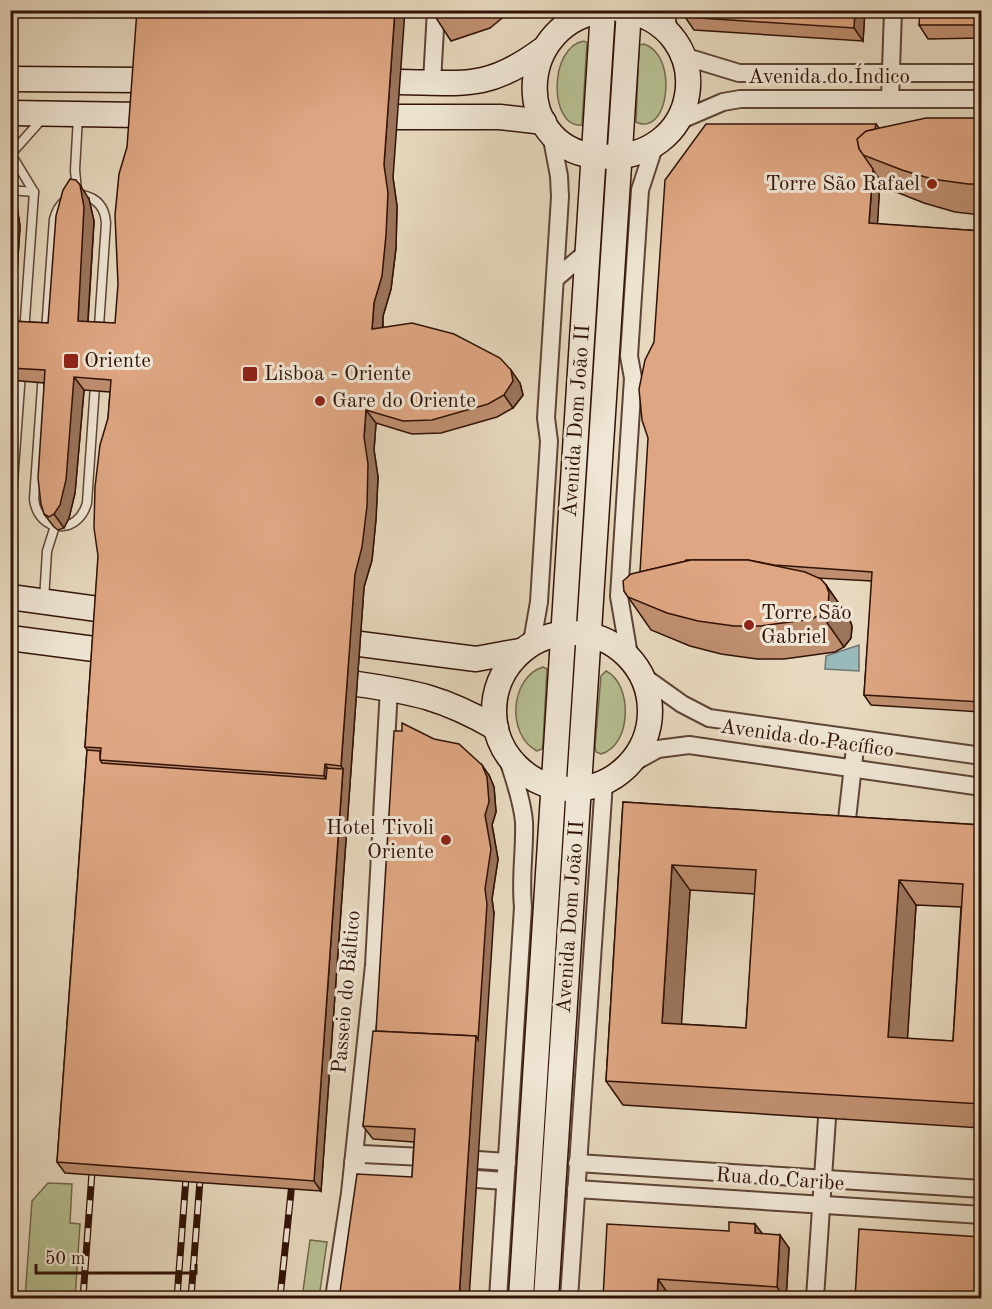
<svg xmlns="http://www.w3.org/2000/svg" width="992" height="1309" font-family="'Old Standard TT',serif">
	<rect width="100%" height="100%" fill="#e7d9bf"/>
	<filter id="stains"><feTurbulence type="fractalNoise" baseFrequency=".00333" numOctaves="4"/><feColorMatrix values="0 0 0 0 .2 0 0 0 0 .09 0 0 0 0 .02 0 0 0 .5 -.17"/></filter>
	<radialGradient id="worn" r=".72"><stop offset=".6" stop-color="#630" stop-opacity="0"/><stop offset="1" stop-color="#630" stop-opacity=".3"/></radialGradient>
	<g fill="#b6bf92" stroke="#74684c" stroke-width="1.5">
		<path d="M584,41l3,2 -5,82c-33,4 -34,-78 2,-84z"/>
		<path d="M644,44c35,11 25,94 -8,78l3,-77z"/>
		<path d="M543,667l4,2 -4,74 -1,6 -5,2c-31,-16 -27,-74 6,-84z"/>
		<path d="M606,671c27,13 26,75 -5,83l-5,-2 -1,-6 6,-70z"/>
		<polygon points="48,1183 72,1184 70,1223 80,1224 75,1298 25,1298 32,1201"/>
		<polygon points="310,1240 327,1242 319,1298 302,1298"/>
	</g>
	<polygon fill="#99b9ba" stroke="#6f7672" stroke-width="1.5" points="859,645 859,671 825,669 826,656"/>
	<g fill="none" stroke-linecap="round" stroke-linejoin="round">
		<defs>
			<g id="service">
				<polyline points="11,154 34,192 24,333"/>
				<polyline points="10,155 42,119"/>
				<polyline points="10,190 34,192"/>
				<polyline points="77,191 75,170 78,117"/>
				<path d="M82,195c15,3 23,12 24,28l-19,280c-9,33 -49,30 -53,-4l20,-280c4,-15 12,-23 28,-24z"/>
				<polyline points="10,523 21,373"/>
				<polyline points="44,600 47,551 55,526"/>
			</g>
			<g id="minor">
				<polyline points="665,10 670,37"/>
				<polyline points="683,56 739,73 982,73"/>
				<polyline points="432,82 436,10"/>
				<polyline points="890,99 893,10"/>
				<polyline points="681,120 723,102 740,99 982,99"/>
				<polyline points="555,279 587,252"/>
				<polyline points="532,642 539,602 549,441 546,418 560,197 559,176 551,134"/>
				<polyline points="630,661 619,596 633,378 629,356 640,190 655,144"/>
				<polyline points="640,674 682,704 709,718 982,756"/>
				<polyline points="629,765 658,749 689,745 982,787"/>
				<polyline points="845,837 856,739"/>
				<polyline points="478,1160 507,1162"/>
				<polyline points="353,1163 362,1154 423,1157"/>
				<polyline points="353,1163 362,1172 422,1175"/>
				<polyline points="577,1163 982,1189"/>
				<polyline points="477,1179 505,1181"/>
				<polyline points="576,1189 982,1215"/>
				<polyline points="334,1298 350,1193 374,965 389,688"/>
				<path d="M498,1298l25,-391c-3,-30 2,-56 1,-85 -2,-24 -12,-49 -19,-72"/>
				<polyline points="569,1298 604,782"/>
				<polyline points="815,1298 827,1118"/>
			</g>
			<g id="secondary">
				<path d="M607,10c-91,9 -97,135 -13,146 113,13 127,-132 27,-146"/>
				<polyline points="10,79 142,80"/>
				<path d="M400,82c64,1 88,8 142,-32"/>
				<polyline points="10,113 140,115"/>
				<polyline points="397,117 500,117 544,122"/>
				<polyline points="10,597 105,610"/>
				<circle cx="572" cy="711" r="78"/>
				<polyline points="10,638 102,650"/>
				<polyline points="360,644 476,659 520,651"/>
				<path d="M357,684c58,8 87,14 139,44"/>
				<polyline points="521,1298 603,10"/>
				<polyline points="546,1298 629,10"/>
			</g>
		</defs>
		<use href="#service" stroke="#5e4435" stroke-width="11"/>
		<use href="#minor" stroke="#5e4435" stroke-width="20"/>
		<use href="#secondary" stroke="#311207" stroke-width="27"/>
		<use href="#service" stroke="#efe6d5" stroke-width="8"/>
		<use href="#minor" stroke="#efe6d5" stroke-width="16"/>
		<use href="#secondary" stroke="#efe6d5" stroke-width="24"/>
		<defs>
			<g id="rail">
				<polyline points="83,1298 93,1158"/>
				<polyline points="177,1298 187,1164"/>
				<polyline points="191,1298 201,1167"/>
				<polyline points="280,1298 293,1173"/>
			</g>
		</defs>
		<use href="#rail" stroke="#311207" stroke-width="7"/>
		<use href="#rail" stroke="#efe6d5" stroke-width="4.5" stroke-dasharray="14" stroke-linecap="butt"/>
	</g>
	<g fill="#bf8f70" stroke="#311207" stroke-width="1.5" fill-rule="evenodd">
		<polygon points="431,10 512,10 490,28 451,41"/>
		<polygon points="865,10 863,41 694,30 685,17"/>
		<polygon points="981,10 981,38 928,39 919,25"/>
		<polygon points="981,118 981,215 955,212 924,203 886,188 880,180 877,224 981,231 981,712 871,705 864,695 872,581 818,578 826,585 849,618 852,626 851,638 844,647 835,652 784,659 757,659 721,654 690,646 651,630 624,591 640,572 876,124 879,128"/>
		<polygon points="393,178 397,206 396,248 391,289 383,316 383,327 520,383 523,395 513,408 497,417 441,433 412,434 376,423 374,450 378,477 376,519 372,560 364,587 321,1191 65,1173 57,1162 87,750 85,747 110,392 84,390 75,493 69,518 64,528 58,530 54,527 44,514 44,383 10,380 10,187 15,193 20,226 14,321 48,323 89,199 94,221 88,322 115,323"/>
		<polygon points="489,775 494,787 496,812 492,825 498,859 492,899 494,914 412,1177 414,1142 373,1139 363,1126 376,1031"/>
		<path d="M623,802l358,23v303l-358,-23 -17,-24zM690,890l65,4 -9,134 -65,-4zM916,905l45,2 -8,134 -46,-2z"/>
		<polygon points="762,1234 789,1248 786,1299 764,1299 667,1292 667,1299 603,1299"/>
	</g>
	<g fill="#9b745b" stroke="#311207" stroke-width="1.5">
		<polygon points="395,10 405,10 393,178 397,206 396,248 391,289 383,316 382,342 372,329"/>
		<polygon points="855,10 865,10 863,41 854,28"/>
		<polygon points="873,170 880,180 877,234 869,223"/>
		<polygon points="80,185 89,199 94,221 87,334 78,321"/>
		<polygon points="10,187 15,193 20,226 13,333 10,330"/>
		<polygon points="511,370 520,383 523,395 513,408 504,395"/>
		<polygon points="74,377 84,390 75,493 69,518 64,528 54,514"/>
		<polygon points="366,410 376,423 374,450 378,477 376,519 372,560 364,587 321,1191 314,1181 343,769 341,766"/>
		<polygon points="826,585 849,618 852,626 851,638 844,647 821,614"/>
		<polygon points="325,764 334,778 334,789 324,776"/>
		<polygon points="482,765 489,775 494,787 496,812 492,825 498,859 492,899 494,914 469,1299 459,1299 485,889 485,815"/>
		<polygon points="672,865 690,890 680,1048 662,1023"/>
		<polygon points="899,880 916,905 906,1062 888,1037"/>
		<polygon points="755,1224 765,1237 755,1233"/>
		<polygon points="780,1235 789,1248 786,1299 785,1299 777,1287"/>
		<polygon points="658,1279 667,1292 667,1299 657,1299"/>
	</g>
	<g fill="#dea682" stroke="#311207" stroke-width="1.5" fill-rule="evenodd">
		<polygon points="137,10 395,10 384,165 388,193 386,235 382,276 374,303 372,329 412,323 454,334 500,358 511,370 513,381 504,395 488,404 432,420 403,421 366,410 364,437 368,464 367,506 362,547 355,574 341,766 325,764 324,776 100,760 101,748 85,747 98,556 94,528 95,487 100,445 108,418 111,380 74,377 66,480 60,505 54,514 49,517 44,514 41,504 38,478 45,370 10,368 10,321 48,323 56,216 63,190 70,179 76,180 80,185 84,207 78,321 115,323 118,284 115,215 119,174 127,147"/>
		<polygon points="685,10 855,10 854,28 685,17"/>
		<polygon points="920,10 981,10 981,25 919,25"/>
		<polygon points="926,118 981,118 981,184 968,184 932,179 902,170 863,155 859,149 857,139 866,131"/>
		<polygon points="706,124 876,124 875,129 866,131 857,139 859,149 873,169 869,223 981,231 981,702 864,695 872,572 774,565 748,560 686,560 686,561 640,572 648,438 642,420 639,389 645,360 654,342 665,180"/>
		<polygon points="691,560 748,560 805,572 821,579 826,585 829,593 828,605 821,614 812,619 761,626 734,626 698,621 667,613 628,597 624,591 623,581 631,574"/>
		<polygon points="402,723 434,739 459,744 482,765 487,777 489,802 485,815 491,849 485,889 487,904 478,1040 476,1036 376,1031 394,731 402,731"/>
		<polygon points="87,750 100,751 100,760 102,763 326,779 327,768 343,769 314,1181 57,1162"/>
		<path d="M623,802l358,23v279l-375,-23zM672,865l84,5 -10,158 -84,-5zM899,880l64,4 -10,157 -65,-4z"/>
		<polygon points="373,1031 476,1036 459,1299 339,1299 357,1174 412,1177 415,1129 363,1126"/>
		<polygon points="729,1222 755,1224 755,1233 780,1235 777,1287 658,1279 657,1299 603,1299 607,1224 729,1231"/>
		<polygon points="859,1229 981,1237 981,1299 855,1299"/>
	</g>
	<g fill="#8f2418" stroke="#efe6d5" stroke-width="2">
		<circle cx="932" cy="184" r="6"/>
		<rect x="63" y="353" width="16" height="16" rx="3"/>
		<rect x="242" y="366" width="16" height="16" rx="3"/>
		<circle cx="320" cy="401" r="6"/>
		<circle cx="749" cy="625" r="6"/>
		<circle cx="446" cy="840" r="6"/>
	</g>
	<g text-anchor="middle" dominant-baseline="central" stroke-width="6" stroke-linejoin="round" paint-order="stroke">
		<g font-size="21" fill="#311207" stroke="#efe6d5">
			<text x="829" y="77">Avenida do Índico</text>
			<text transform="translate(577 421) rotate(-86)">Avenida Dom João II</text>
			<text transform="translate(807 739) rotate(8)">Avenida do Pacífico</text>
			<text transform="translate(571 917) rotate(-86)">Avenida Dom João II</text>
			<text transform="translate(347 992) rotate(-85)">Passeio do Báltico</text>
			<text transform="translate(780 1180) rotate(4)">Rua do Caribe</text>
		</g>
		<g font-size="21" fill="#311207" stroke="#efe6d5" text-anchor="start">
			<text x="920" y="184" text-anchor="end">Torre São Rafael</text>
			<text x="84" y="361">Oriente</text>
			<text x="264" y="374">Lisboa - Oriente</text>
			<text x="332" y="401">Gare do Oriente</text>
			<text x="761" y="613">Torre São<tspan x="761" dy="24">Gabriel</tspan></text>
			<text x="434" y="828" text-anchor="end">Hotel Tivoli<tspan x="434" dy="24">Oriente</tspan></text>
		</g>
	</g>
	<rect width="992" height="1309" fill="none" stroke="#e7d9bf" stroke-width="36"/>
	<rect x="12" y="12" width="968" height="1285" fill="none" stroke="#311207" stroke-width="3"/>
	<rect x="18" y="18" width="956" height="1273" fill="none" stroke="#311207" stroke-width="1.5"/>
	<path d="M36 1264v9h160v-9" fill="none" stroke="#311207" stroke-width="3"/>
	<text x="45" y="1264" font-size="18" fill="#311207" stroke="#efe6d5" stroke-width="4.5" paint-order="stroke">50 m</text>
	<rect width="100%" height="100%" filter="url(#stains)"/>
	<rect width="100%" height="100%" fill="url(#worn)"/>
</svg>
